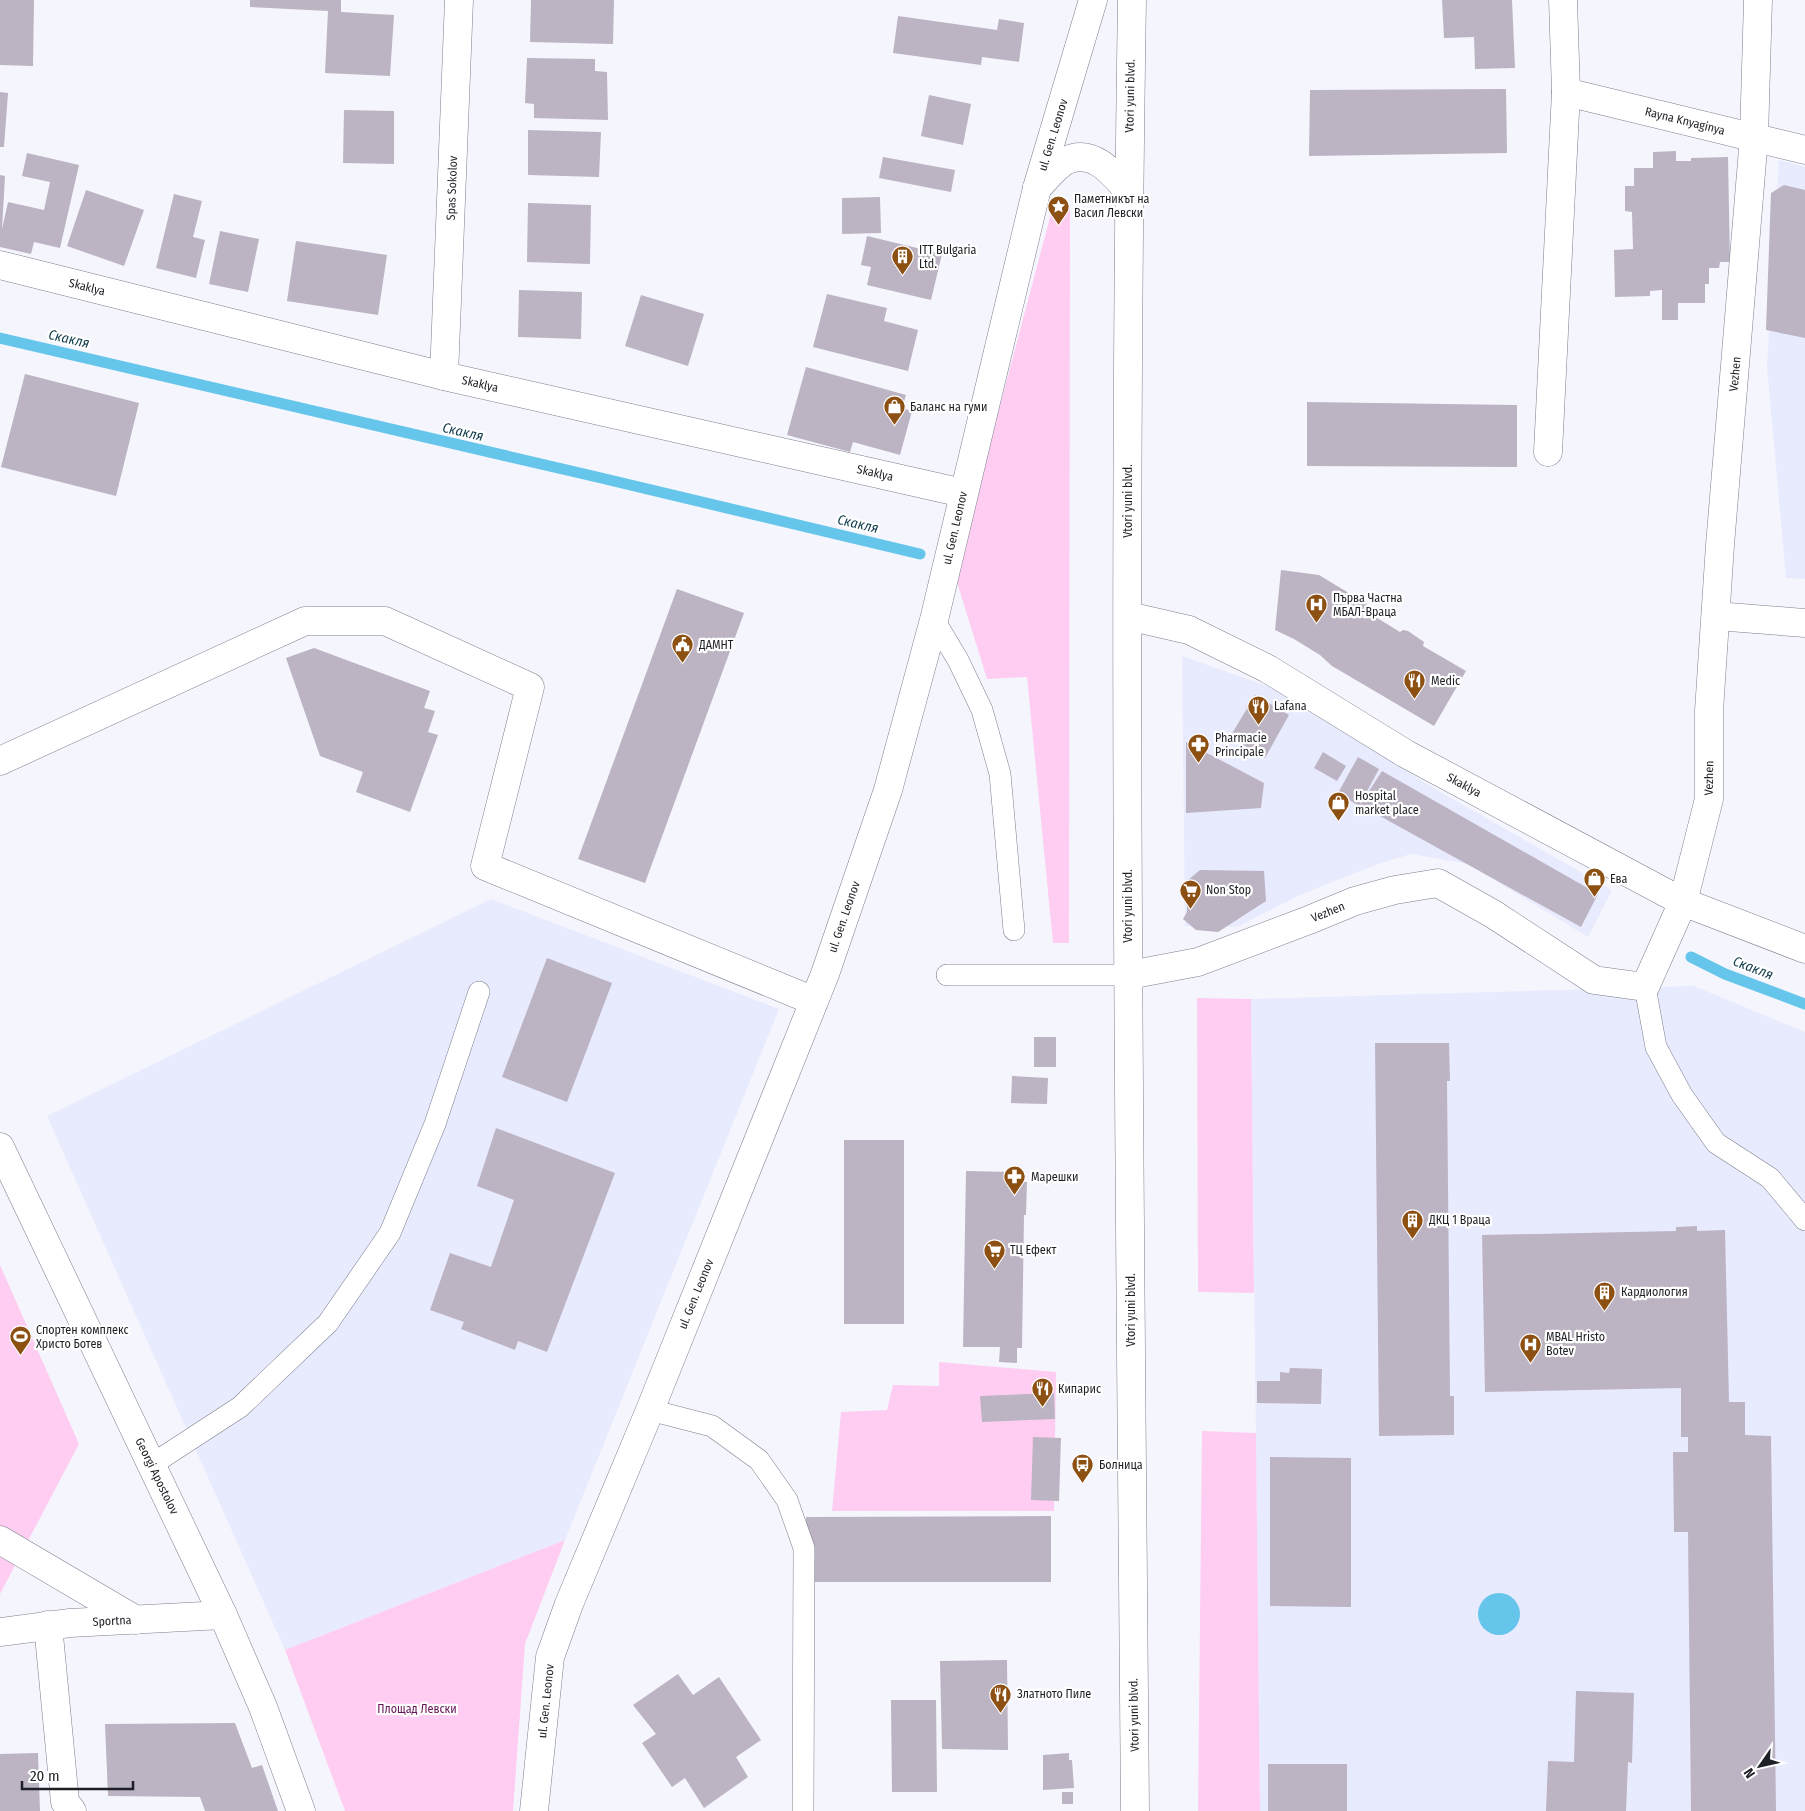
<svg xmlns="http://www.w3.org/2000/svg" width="1805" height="1811" font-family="'Fira Sans Condensed',sans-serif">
	<rect width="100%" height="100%" fill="#f5f6fd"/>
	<g fill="#e8eafe">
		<polygon points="1779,160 1805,167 1805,579 1786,578 1767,366"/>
		<polygon points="1182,656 1267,686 1437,790 1612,890 1588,937 1468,864 1411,854 1381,863 1302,894 1237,927 1185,926"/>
		<polygon points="491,899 779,1009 565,1540 285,1650 47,1116"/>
		<polygon points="1694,986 1805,1032 1805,1811 1260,1811 1251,999"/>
	</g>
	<g fill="#ffcdf1">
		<polygon points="1054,202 1070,207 1069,943 1053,943 1027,677 987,679 955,576"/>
		<polygon points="1197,998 1251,999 1254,1293 1198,1292"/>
		<polygon points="0,1265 79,1444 0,1594"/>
		<polygon points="939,1362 1056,1372 1054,1511 832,1511 841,1412 887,1410 893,1385 939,1386"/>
		<polygon points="1202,1431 1256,1433 1260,1811 1198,1811"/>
		<polygon points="565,1540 525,1644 513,1811 345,1811 285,1650"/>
	</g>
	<circle fill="#65c5eb" cx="1499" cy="1614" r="21"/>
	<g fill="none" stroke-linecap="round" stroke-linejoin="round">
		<g stroke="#65c5eb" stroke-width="11">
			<polyline points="0,338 597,477 920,554"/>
			<polyline points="1691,957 1725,974 1805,1004"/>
		</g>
	</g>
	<g fill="#bcb3c3">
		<polygon points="0,0 34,0 33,66 0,65"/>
		<polygon points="250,0 341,0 341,12 394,15 390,76 325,73 328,11 250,7"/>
		<polygon points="531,0 614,0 613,44 530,42"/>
		<polygon points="1442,0 1512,0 1515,68 1475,69 1474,37 1444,38"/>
		<polygon points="898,16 997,30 999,19 1024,23 1019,62 982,57 981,65 893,53"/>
		<polygon points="527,58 595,59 595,71 607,72 608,120 534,118 534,104 525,103"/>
		<polygon points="1506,89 1507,153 1309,156 1310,90"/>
		<polygon points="0,92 8,93 4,147 0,147"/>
		<polygon points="929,95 971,104 963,145 921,136"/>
		<polygon points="344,110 394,111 394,164 343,163"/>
		<polygon points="528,130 601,132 599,177 528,175"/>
		<polygon points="1676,151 1676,161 1691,161 1691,158 1728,157 1730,262 1720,262 1719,268 1709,268 1709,284 1705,284 1705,303 1678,303 1678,320 1662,320 1662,290 1650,291 1650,296 1615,297 1614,250 1633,249 1632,212 1625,211 1625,186 1634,186 1634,168 1653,168 1653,152"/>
		<polygon points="27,153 79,165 60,248 34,242 31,254 0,247 0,175 5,176 2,229 8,202 44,210 50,182 22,176"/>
		<polygon points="883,157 955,170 951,192 879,178"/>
		<polygon points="1784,185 1805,190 1805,338 1766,330 1771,193"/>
		<polygon points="86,190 144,210 124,266 67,246"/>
		<polygon points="174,194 202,201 193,237 205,240 196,278 156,268"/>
		<polygon points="880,197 881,233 842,234 842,198"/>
		<polygon points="528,203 591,205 590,264 527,262"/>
		<polygon points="220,231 259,239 248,292 209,284"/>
		<polygon points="867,236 942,254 931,300 867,285 871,267 861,265"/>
		<polygon points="296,241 387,255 378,315 287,301"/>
		<polygon points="519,290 582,292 581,339 518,337"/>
		<polygon points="827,294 887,308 884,321 918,330 908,371 813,347"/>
		<polygon points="641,295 704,314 688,366 625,346"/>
		<polygon points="806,367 906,395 902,408 912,411 900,455 853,442 850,452 787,435"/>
		<polygon points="25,374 139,403 116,496 1,467"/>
		<polygon points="1307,402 1517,405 1517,467 1307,466"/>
		<polygon points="1281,570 1319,575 1367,604 1362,617 1365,619 1369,613 1400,632 1403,630 1408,631 1424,642 1423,646 1466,671 1434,726 1332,666 1320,655 1294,639 1275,630"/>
		<polygon points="677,589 744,613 645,883 578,859"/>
		<polygon points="314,648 430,691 424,708 435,711 428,732 438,735 410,812 356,792 363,772 320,756 286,658"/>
		<polygon points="1255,695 1289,715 1265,758 1230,737"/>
		<polygon points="1186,742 1264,783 1261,808 1186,813"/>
		<polygon points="1323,752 1346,766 1337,781 1314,768"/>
		<polygon points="1358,757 1379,769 1359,806 1338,793"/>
		<polygon points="1382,771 1598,894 1581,927 1360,805"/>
		<polygon points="1200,870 1264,871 1266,901 1218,932 1196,930 1183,919 1187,912 1187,881"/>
		<polygon points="547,958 612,983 567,1102 502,1077"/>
		<rect x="1034" y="1037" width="22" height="30"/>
		<polygon points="1375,1043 1449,1043 1450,1081 1447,1081 1450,1396 1454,1396 1454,1435 1379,1436"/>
		<polygon points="1012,1076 1048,1078 1047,1104 1011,1103"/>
		<polygon points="496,1128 615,1173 547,1352 518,1341 515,1350 461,1329 464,1322 430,1310 450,1253 491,1267 514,1200 477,1186"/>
		<rect x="844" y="1140" width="60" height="184"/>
		<polygon points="966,1171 1012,1172 1011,1182 1027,1182 1026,1215 1024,1215 1022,1348 1017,1348 1017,1363 999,1362 1000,1347 963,1347"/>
		<polygon points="1697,1226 1697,1231 1725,1230 1729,1402 1745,1402 1745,1435 1771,1436 1776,1811 1691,1811 1688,1532 1674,1532 1673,1452 1688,1452 1688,1437 1681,1437 1681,1388 1485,1392 1482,1235 1676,1231 1676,1227"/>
		<polygon points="1290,1368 1322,1369 1321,1404 1257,1403 1257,1381 1280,1381 1280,1372 1289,1373"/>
		<polygon points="1054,1393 1055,1419 982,1422 980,1396"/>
		<polygon points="1033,1437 1061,1438 1059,1501 1031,1500"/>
		<polygon points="1270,1457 1351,1458 1351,1607 1270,1606"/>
		<polygon points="1051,1516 1051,1582 806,1582 806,1517"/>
		<polygon points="1007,1660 1008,1750 942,1749 940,1661"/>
		<polygon points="678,1674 693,1695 719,1677 761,1740 736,1757 748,1777 704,1808 685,1778 672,1787 642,1743 656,1734 633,1705"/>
		<polygon points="1576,1691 1634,1693 1632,1763 1628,1762 1626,1811 1546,1811 1548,1761 1574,1762"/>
		<polygon points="891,1700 936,1700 937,1792 892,1792"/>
		<polygon points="235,1723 252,1768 262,1765 278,1811 205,1811 200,1797 108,1796 105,1724"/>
		<polygon points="38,1753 40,1811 0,1811 0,1754"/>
		<polygon points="1069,1753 1069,1760 1072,1760 1074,1788 1043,1790 1043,1755"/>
		<rect x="1268" y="1764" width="79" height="47"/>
		<rect x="1062" y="1792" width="11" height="12"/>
	</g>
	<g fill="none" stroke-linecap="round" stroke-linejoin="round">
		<defs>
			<g id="service">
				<polyline points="934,620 958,660 982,710 1000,774 1014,930"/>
				<polyline points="947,975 1129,975"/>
				<polyline points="1645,987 1656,1047 1682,1095 1716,1143 1770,1178 1805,1220"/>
				<polyline points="650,1410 712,1426 759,1460 787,1500 804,1548 803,1811"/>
				<polyline points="151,1465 240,1407 328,1323 390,1233 435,1124 479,992"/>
			</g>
			<polyline id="pedestrian" points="0,1540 136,1620"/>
			<g id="minor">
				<polyline points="1566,92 1805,150"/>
				<polyline points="0,265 444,376 963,493"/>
				<polyline points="444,376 459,0"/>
				<polyline points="1548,452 1566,92 1563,0"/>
				<polyline points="1128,616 1189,630 1268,669 1406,754 1683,902 1805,949"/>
				<polyline points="1716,616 1805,623"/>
				<polyline points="0,761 305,621 385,621 530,687 485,866 814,1001"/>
				<polyline points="1129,975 1198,962 1309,920 1355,901 1395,890 1438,883 1493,914 1594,980 1645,987 1683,902 1709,799 1709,711 1720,545 1754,137 1758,0"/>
				<polyline points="0,1147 223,1615 263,1707 301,1811"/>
				<polyline points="48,1625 65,1802 72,1811"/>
				<polyline points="0,1632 70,1623 223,1615"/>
				<polyline points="534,1811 550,1657 569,1604 650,1410 825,974 888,790 934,620 1037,188 1093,0"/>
			</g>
			<g id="tertiary">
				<path d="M1132,0c-10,604 -2,1207 3,1811"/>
				<path d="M1037,188c8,-8 18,-21 28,-27 27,-14 48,12 64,31"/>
			</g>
		</defs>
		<use href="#service" stroke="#7c7e8e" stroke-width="22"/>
		<use href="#pedestrian" stroke="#7c7e8e" stroke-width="29"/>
		<use href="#minor" stroke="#7c7e8e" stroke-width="29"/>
		<use href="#tertiary" stroke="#7c7e8e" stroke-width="29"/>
		<use href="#service" stroke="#fff" stroke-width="21"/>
		<use href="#pedestrian" stroke="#fff" stroke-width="28"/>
		<use href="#minor" stroke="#fff" stroke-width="28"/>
		<use href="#tertiary" stroke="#fff" stroke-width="28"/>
	</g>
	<defs>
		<symbol id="sight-pin" viewBox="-11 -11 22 30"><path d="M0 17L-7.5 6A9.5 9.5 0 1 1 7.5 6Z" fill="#8d5013" stroke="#fff"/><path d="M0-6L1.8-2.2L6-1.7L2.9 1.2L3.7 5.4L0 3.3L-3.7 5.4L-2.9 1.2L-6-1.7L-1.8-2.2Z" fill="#fff"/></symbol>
		<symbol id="building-pin" viewBox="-11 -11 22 30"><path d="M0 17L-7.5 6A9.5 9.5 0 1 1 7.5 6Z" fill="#8d5013" stroke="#fff"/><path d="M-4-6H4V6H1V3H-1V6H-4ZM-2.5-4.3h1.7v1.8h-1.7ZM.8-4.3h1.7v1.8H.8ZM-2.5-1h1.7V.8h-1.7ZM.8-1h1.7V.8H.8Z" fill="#fff"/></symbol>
		<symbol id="shop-pin" viewBox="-11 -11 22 30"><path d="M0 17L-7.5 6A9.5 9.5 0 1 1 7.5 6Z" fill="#8d5013" stroke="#fff"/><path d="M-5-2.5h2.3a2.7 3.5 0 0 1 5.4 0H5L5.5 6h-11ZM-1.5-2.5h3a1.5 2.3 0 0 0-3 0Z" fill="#fff"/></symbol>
		<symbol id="hospital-pin" viewBox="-11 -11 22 30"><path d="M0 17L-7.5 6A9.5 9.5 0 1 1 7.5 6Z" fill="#8d5013" stroke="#fff"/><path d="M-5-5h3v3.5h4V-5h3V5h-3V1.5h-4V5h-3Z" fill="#fff"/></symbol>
		<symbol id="civic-pin" viewBox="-11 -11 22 30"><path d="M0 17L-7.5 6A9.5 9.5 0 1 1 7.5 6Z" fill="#8d5013" stroke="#fff"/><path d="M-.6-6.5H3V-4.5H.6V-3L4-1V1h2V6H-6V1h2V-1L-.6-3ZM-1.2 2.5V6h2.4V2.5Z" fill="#fff"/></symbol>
		<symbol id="restaurant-pin" viewBox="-11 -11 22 30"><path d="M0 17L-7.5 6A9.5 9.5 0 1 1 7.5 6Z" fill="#8d5013" stroke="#fff"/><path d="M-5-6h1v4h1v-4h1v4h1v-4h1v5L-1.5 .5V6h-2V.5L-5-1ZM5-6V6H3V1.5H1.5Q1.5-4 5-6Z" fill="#fff"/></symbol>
		<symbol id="pharmacy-pin" viewBox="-11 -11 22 30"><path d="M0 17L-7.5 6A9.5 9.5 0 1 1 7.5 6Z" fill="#8d5013" stroke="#fff"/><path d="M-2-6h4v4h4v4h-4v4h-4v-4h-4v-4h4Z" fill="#fff"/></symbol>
		<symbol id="supermarket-pin" viewBox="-11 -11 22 30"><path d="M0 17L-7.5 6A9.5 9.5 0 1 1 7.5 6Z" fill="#8d5013" stroke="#fff"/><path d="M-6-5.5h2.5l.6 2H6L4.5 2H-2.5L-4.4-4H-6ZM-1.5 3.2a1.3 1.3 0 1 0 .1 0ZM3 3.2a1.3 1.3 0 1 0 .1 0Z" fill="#fff"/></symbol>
		<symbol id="stadium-pin" viewBox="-11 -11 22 30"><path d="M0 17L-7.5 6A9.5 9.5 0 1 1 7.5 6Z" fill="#8d5013" stroke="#fff"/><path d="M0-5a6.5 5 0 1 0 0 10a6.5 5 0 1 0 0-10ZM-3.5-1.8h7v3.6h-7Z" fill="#fff"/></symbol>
		<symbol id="bus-pin" viewBox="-11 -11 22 30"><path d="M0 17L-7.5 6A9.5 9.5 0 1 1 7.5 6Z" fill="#8d5013" stroke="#fff"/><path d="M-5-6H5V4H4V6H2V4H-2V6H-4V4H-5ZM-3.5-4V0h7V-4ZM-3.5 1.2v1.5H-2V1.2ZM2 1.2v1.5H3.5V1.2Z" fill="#fff"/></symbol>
	</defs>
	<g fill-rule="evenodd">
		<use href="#sight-pin" x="1046" y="194" width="25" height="34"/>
		<use href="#building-pin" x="890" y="244" width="25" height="34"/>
		<use href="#shop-pin" x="882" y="394" width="25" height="34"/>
		<use href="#hospital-pin" x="1304" y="592" width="25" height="34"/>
		<use href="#civic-pin" x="670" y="632" width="25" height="34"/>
		<use href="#restaurant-pin" x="1402" y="668" width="25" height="34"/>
		<use href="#restaurant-pin" x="1246" y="694" width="25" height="34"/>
		<use href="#pharmacy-pin" x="1186" y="732" width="25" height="34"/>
		<use href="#shop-pin" x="1326" y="790" width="25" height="34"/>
		<use href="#shop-pin" x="1582" y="866" width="25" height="34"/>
		<use href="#supermarket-pin" x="1178" y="878" width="25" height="34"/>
		<use href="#pharmacy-pin" x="1002" y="1164" width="25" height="34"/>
		<use href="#building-pin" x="1400" y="1208" width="25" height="34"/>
		<use href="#supermarket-pin" x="982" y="1238" width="25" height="34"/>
		<use href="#building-pin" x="1592" y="1280" width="25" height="34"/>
		<use href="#stadium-pin" x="8" y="1324" width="25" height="34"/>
		<use href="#hospital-pin" x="1518" y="1332" width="25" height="34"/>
		<use href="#restaurant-pin" x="1030" y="1376" width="25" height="34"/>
		<use href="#bus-pin" x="1070" y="1452" width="25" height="34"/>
		<use href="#restaurant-pin" x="988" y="1682" width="25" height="34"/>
	</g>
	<g text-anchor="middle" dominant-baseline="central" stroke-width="4.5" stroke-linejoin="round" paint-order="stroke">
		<g font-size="12" fill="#1f1f26" stroke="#fff">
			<text transform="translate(1130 96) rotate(-89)">Vtori yuni blvd.</text>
			<text transform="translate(1685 121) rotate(14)">Rayna Knyaginya</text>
			<text transform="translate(1053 135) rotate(-73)">ul. Gen. Leonov</text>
			<text transform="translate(452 188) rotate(-88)">Spas Sokolov</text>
			<text transform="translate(87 287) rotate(14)">Skaklya</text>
			<text transform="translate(1735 374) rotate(-85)">Vezhen</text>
			<text transform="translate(480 384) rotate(13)">Skaklya</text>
			<text transform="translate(875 473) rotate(13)">Skaklya</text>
			<text transform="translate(1128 501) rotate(-90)">Vtori yuni blvd.</text>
			<text transform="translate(955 528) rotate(-77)">ul. Gen. Leonov</text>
			<text transform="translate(1709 778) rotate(-89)">Vezhen</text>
			<text transform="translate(1464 785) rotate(28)">Skaklya</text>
			<text transform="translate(1128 906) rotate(-90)">Vtori yuni blvd.</text>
			<text transform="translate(1328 912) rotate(-22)">Vezhen</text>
			<text transform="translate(844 917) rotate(-71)">ul. Gen. Leonov</text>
			<text transform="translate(696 1294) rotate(-68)">ul. Gen. Leonov</text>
			<text transform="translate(1131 1310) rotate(-90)">Vtori yuni blvd.</text>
			<text transform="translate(157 1476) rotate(64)">Georgi Apostolov</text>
			<text transform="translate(112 1621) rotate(-3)">Sportna</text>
			<text transform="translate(546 1701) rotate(-84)">ul. Gen. Leonov</text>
			<text transform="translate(1134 1715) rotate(-91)">Vtori yuni blvd.</text>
		</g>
		<g font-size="12" fill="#1f1f26" stroke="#fff" text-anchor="start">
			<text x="1074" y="199">Паметникът на<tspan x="1074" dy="14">Васил Левски</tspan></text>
			<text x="919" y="250">ITT Bulgaria<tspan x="919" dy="14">Ltd.</tspan></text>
			<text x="910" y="407">Баланс на гуми</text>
			<text x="1333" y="598">Първа Частна<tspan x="1333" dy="14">МБАЛ-Враца</tspan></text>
			<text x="699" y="645">ДАМНТ</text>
			<text x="1431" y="681">Medic</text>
			<text x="1274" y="706">Lafana</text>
			<text x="1215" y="738">Pharmacie<tspan x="1215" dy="14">Principale</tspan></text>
			<text x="1355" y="796">Hospital<tspan x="1355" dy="14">market place</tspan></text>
			<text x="1610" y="879">Ева</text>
			<text x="1206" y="890">Non Stop</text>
			<text x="1031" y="1177">Марешки</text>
			<text x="1429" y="1220">ДКЦ 1 Враца</text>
			<text x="1010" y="1250">ТЦ Ефект</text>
			<text x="1621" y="1292">Кардиология</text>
			<text x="36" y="1330">Спортен комплекс<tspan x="36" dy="14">Христо Ботев</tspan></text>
			<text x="1546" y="1337">MBAL Hristo<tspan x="1546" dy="14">Botev</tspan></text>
			<text x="1058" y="1389">Кипарис</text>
			<text x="1099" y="1465">Болница</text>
			<text x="1017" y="1694">Златното Пиле</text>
		</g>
		<g font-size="12" fill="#631355" stroke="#fff">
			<text x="417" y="1709">Площад Левски</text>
		</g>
		<g font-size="14" font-style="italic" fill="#103c4b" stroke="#fff">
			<text transform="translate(69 339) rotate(13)">Скакля</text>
			<text transform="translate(463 432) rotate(13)">Скакля</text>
			<text transform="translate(858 524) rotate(13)">Скакля</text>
			<text transform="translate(1753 968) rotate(21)">Скакля</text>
		</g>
	</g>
	<g transform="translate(1760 1766) rotate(236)" stroke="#ffffff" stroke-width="4" paint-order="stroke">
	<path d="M0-4L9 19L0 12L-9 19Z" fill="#1f1f26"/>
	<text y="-8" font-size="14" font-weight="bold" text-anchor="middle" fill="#1f1f26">N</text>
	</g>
	<path d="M22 1781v8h111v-8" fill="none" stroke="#1f1f26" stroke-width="2.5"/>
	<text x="30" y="1781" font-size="15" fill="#1f1f26" stroke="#ffffff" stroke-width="4" paint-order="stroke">20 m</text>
</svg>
